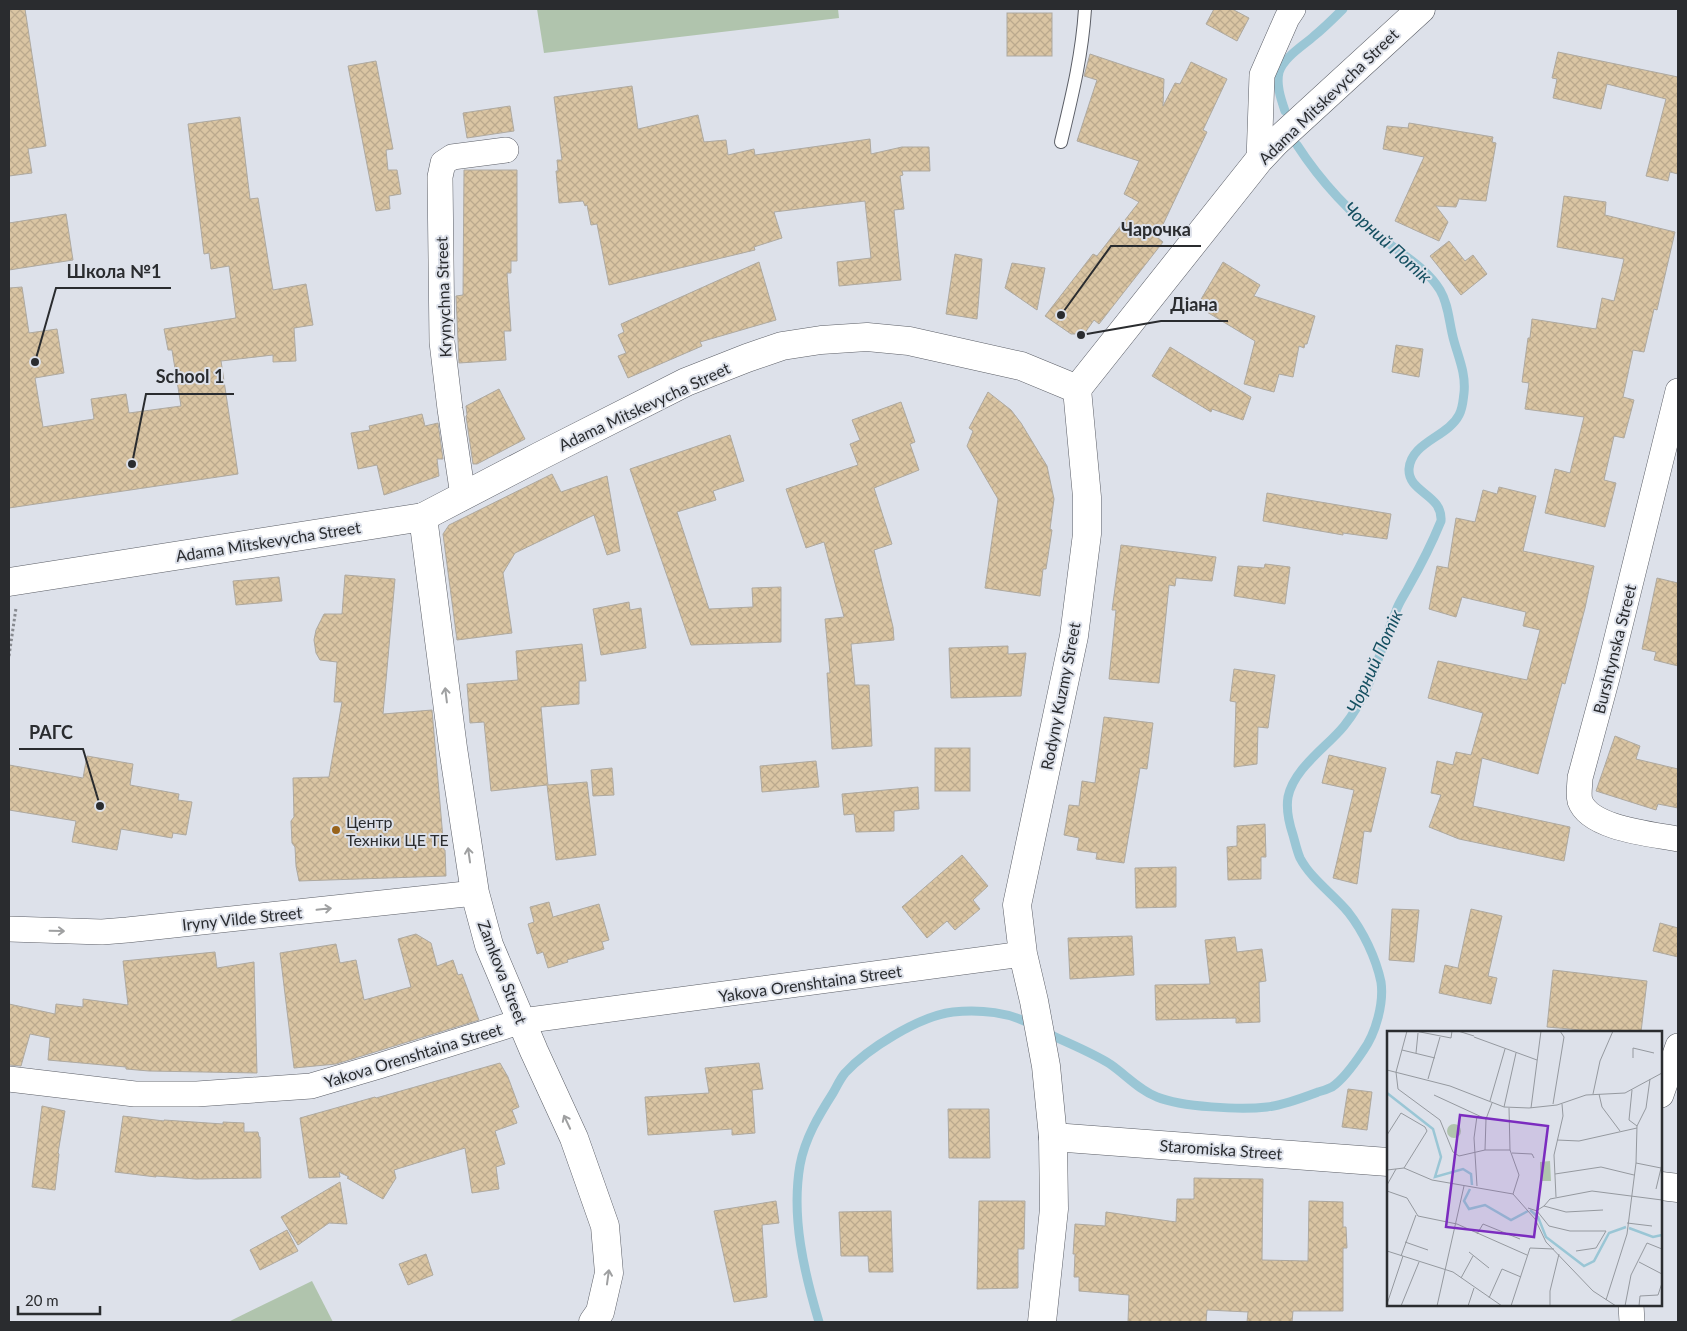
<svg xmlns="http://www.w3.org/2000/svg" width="1687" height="1331" font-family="Lato,sans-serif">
	<defs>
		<pattern id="building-cross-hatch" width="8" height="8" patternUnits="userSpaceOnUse" patternTransform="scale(1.25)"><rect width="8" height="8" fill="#dac5a3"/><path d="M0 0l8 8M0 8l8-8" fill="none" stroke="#bba98d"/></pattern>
	</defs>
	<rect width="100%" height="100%" fill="#dde1ea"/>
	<g fill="#b0c4ad">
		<polygon points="537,9 838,9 839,18 544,53"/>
		<polygon points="312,1281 333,1322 228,1322"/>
	</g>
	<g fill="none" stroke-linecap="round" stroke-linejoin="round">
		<g stroke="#9ac6d5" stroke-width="9">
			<path d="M1285,111c-4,-12 -9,-26 -6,-39 5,-15 24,-26 35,-36 10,-8 20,-18 29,-27"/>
			<path d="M1045,1032c22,11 44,19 65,32 16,11 29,26 47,33 24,10 84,13 110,10 17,-2 35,-9 51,-15 4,-1 10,-3 14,-5 12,-8 23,-24 31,-36 13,-18 21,-48 18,-69 -5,-24 -18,-51 -33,-70 -15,-18 -37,-33 -48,-54 -3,-7 -5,-16 -7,-23 -4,-12 -7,-26 -5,-38 6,-29 39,-50 56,-71 27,-33 36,-77 52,-115 3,-9 9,-17 13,-25 12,-21 23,-43 32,-65 2,-27 -33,-28 -32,-52 2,-27 39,-32 50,-54 4,-7 4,-15 5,-22 2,-19 -5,-34 -10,-52 -5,-17 -5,-36 -14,-51 -13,-21 -34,-33 -53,-48 -35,-27 -66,-60 -90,-97"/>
			<path d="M819,1322c-15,-50 -28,-105 -19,-157 5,-27 19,-50 33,-72 4,-7 7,-14 12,-20 22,-24 74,-57 108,-61 26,-3 58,0 81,14"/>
		</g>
	</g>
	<g fill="url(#building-cross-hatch)" stroke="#aea9a0">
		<polygon points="9,9 25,9 46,146 28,149 32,173 9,176"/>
		<polygon points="1214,9 1232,9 1249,18 1237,41 1206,24"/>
		<rect x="1007" y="13" width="45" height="43"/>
		<polygon points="1558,52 1678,77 1678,174 1670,172 1668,181 1646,176 1666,99 1607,84 1601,109 1553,98 1557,79 1552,78"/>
		<polygon points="1090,54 1164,79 1163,106 1175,83 1180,84 1191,62 1227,79 1203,130 1207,132 1157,237 1163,242 1099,324 1094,320 1084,334 1071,334 1045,316 1093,254 1097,256 1139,202 1124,194 1139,161 1077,141 1097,80 1084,76"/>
		<polygon points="376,61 393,149 386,150 388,170 397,170 401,194 389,196 390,209 376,211 348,66"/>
		<polygon points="632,86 638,129 698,115 704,142 726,140 728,155 754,149 755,155 870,139 871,154 902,147 929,147 930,171 902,171 903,175 900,176 904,209 894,210 901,280 839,286 837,262 871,258 865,201 774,212 782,238 754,247 755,250 609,285 597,224 591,225 587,205 585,206 583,201 559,203 556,171 558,171 557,160 562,160 554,97"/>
		<polygon points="510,106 514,131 467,138 463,113"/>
		<polygon points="240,117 250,199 258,198 273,290 306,284 313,325 294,328 296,361 273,362 273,355 221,361 238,474 9,508 9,288 22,287 29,333 57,329 64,373 35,378 43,427 94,419 91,399 126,394 129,413 181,406 172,350 168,350 164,329 236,318 229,266 211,269 209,253 204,254 188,124"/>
		<polygon points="1409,123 1493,137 1492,142 1496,143 1486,201 1459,199 1456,207 1436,206 1448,222 1439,241 1395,221 1424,157 1383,149 1387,126 1408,128"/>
		<polygon points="464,170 517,170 517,261 511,261 511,273 507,273 511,331 504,331 506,360 459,363 456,296 463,295"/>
		<polygon points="1564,196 1606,202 1605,215 1675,232 1657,310 1654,309 1644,352 1633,350 1623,397 1634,400 1624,438 1614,436 1604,480 1616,483 1605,527 1545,513 1555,469 1570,473 1584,417 1525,409 1529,383 1522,382 1528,338 1530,338 1532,319 1596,329 1602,298 1614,301 1624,259 1557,247"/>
		<polygon points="66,214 73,260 9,270 9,223"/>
		<polygon points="1449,241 1465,261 1473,255 1487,274 1461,295 1430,256"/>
		<polygon points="955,254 982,259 977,319 946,314"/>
		<polygon points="759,262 776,320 700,342 702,346 628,378 618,356 626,353 618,335 624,332 621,324"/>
		<polygon points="1223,262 1260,285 1254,296 1315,316 1307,344 1305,344 1304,348 1299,346 1293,377 1279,374 1274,392 1244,384 1255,341 1197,306"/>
		<polygon points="1012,263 1045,268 1037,310 1005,288"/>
		<polygon points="1396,345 1423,349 1419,377 1392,372"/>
		<polygon points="1170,347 1251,397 1243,420 1212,409 1211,412 1152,376"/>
		<polygon points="499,389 525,439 477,464 473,464 466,416 467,415 466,406"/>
		<polygon points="988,392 1011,410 1021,423 1047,466 1054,499 1050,529 1052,530 1046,569 1043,569 1040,596 985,588 998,499 967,446 973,431 969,428"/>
		<polygon points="901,402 915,442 910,444 919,470 874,488 892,544 874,550 893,627 894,640 851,644 855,685 869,685 872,746 832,749 827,673 830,673 825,619 844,617 824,542 806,548 786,489 858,465 850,444 860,440 852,420"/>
		<polygon points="422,414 425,426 438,423 443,459 437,459 439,476 384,495 377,465 358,469 351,433 370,430 369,426"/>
		<polygon points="730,435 744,481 713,491 716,500 677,512 709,609 753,607 752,588 781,587 781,642 691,645 630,469"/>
		<polygon points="552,474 561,492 607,476 620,551 607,555 594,515 515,553 503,573 512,633 457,640 443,534 449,525"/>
		<polygon points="1499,487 1536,496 1523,551 1594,566 1585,608 1565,684 1562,683 1538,774 1482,758 1473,806 1570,827 1564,861 1459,839 1429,827 1441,795 1431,793 1437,761 1453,765 1456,752 1471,755 1483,713 1428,698 1438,661 1527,680 1540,630 1523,626 1526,612 1462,597 1456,617 1429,609 1437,566 1448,568 1456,518 1475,522 1483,490 1497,494"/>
		<polygon points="1267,493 1391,514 1387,539 1343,533 1343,535 1263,521"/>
		<polygon points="1121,545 1216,557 1212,581 1176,578 1175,586 1169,585 1159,683 1109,679 1116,610 1112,610"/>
		<polygon points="1265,564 1290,567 1285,604 1234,596 1238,566 1264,568"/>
		<polygon points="345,575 395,579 383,714 432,710 444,850 445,850 446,876 299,881 296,866 295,847 292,843 291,821 294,817 293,778 329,777 342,702 334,702 337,662 320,660 316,653 314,640 316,630 324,614 342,614"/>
		<polygon points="279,577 282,601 236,605 233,581"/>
		<polygon points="1657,578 1678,583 1678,666 1654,660 1656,652 1642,649"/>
		<polygon points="629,602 630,610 641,608 646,648 601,655 593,609"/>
		<polygon points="582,644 586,681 579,681 579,704 541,707 548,785 587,782 596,855 556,860 547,785 491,791 484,722 470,723 467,684 518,680 516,651"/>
		<polygon points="1008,646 1008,654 1026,653 1021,696 951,698 949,648"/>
		<polygon points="1234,669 1275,675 1268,728 1258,727 1257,764 1234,767 1236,702 1230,701"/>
		<polygon points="1104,717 1153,723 1147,769 1140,768 1124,863 1096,859 1097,853 1077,850 1079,838 1064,835 1069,805 1079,806 1082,781 1095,783"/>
		<polygon points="1615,736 1640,746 1636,759 1678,769 1678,808 1658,804 1656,810 1596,791"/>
		<rect x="935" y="748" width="35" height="43"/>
		<polygon points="1329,755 1386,768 1371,832 1364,831 1357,884 1333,878 1354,790 1322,783"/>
		<polygon points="87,756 133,764 130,785 179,794 178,800 192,802 186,835 173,833 172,838 121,829 117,850 72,842 76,821 9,810 9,765 83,778"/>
		<polygon points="816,761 819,787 762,792 760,766"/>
		<polygon points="612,768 614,795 593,796 591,770"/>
		<polygon points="918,787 919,809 894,811 894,831 856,832 854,814 844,815 842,794"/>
		<polygon points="1265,824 1266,857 1261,857 1261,879 1228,880 1227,847 1237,846 1237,826"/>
		<polygon points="962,855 988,886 973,900 980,909 955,930 947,921 927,938 902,907"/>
		<polygon points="1176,867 1176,907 1136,908 1135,868"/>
		<polygon points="549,902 553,917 599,904 609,940 602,942 604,949 567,960 568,962 548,968 543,952 537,954 528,924 534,922 530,907"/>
		<polygon points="1392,909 1419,910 1414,962 1389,960"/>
		<polygon points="1471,909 1502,916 1488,976 1497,978 1491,1004 1439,993 1445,965 1458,968"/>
		<polygon points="1660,923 1678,928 1678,957 1653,951"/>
		<polygon points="416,934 431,943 437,966 453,960 458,975 462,974 479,1020 336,1064 294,1068 280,953 336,944 340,963 356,960 364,1000 411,987 398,939"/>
		<polygon points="1132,936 1134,975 1070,979 1068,938"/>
		<polygon points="1235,937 1237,952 1262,949 1266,981 1259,982 1260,1022 1236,1023 1236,1018 1156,1020 1155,985 1210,984 1205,940"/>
		<polygon points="215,952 217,968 254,962 257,1073 149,1071 126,1069 126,1067 48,1060 50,1038 30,1034 21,1066 9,1065 9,1004 55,1014 56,1004 83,1007 83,999 128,1005 123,961"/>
		<polygon points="1553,970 1647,981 1641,1032 1603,1032 1547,1027"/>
		<polygon points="500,1063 508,1077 519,1107 512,1110 517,1123 495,1131 505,1164 496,1167 499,1189 472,1193 465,1148 394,1170 396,1178 383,1199 347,1178 349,1177 339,1172 340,1177 309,1178 300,1118 375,1097 376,1098"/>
		<polygon points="759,1063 763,1089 752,1090 755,1133 732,1135 732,1129 648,1135 645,1097 709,1093 705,1068"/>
		<polygon points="1348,1089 1372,1092 1367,1130 1342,1127"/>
		<polygon points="42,1106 65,1111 58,1153 59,1154 55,1190 32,1187"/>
		<polygon points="948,1109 989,1109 990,1158 949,1158"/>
		<polygon points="123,1116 164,1121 164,1120 223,1124 223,1122 244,1123 244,1132 258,1132 259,1137 260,1137 261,1178 196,1179 156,1176 156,1177 115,1172"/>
		<polygon points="1194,1178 1263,1179 1262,1260 1308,1261 1309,1201 1343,1202 1343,1227 1346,1227 1347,1248 1343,1248 1343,1311 1293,1311 1292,1322 1247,1322 1248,1312 1207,1310 1206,1322 1128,1322 1129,1295 1079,1291 1079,1277 1074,1277 1075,1254 1073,1254 1075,1224 1105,1226 1106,1212 1176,1222 1177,1199 1194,1199"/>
		<polygon points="340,1182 347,1224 329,1223 298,1245 281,1217"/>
		<polygon points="776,1201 779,1223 762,1225 767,1297 734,1302 714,1211"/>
		<polygon points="979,1201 1025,1201 1024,1249 1018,1249 1018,1288 977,1289"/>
		<polygon points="891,1211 893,1272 869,1272 868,1256 841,1256 839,1212"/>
		<polygon points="287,1230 298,1251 260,1270 250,1250"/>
		<polygon points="426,1254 433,1275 408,1285 399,1264"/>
	</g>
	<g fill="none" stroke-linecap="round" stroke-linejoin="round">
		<defs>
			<path id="lane" d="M1061,142c11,-46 21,-86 24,-133"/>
			<g id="street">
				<polyline points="1259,160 1262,75 1287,18 1293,9"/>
				<path d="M1678,391l-71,287 -27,100c0,7 -2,16 0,23 10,28 73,33 98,38"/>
				<polyline points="463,496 450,409 442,342 440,177 443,163 452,157 506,150"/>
				<polyline points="9,929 102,932 127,930 475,893"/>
				<polyline points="9,1079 135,1094 197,1094 311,1086 379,1066 522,1021 1023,954"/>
				<polyline points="1661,1095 1678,1046"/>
				<polyline points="1631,1305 1632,1322"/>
			</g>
			<g id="secondary">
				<polyline points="1077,389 1259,160 1276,142 1421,9"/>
				<polyline points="423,517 453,748 475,893 489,945 534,1051 574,1138 605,1226 609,1273 600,1312 593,1322"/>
				<polyline points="9,582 423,517 540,456 686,382 747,358 782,346 821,340 867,337 909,341 1021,366 1077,389"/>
				<polyline points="1053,1137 1388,1162"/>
				<polyline points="1661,1186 1678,1188"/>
				<polyline points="1042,1322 1054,1209 1053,1137 1046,1066 1034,1001 1023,954 1017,905 1074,636 1087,534 1087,497 1077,389"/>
			</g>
		</defs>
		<use href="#lane" stroke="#5b5e66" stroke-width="14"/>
		<use href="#street" stroke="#5b5e66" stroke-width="26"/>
		<use href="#secondary" stroke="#5b5e66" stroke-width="29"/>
		<polyline stroke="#878a90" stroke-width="3" stroke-dasharray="2.5 2.5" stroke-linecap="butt" points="9,656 16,608"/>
		<use href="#lane" stroke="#fff" stroke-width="12"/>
		<use href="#street" stroke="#fff" stroke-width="25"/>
		<use href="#secondary" stroke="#fff" stroke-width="28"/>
	</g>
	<defs><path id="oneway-shaft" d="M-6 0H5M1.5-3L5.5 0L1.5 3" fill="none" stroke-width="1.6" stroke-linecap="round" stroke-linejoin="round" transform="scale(1.25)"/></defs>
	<g stroke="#9fa0a1">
		<use href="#oneway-shaft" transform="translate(446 695) rotate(-97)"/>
		<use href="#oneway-shaft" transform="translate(469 855) rotate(-98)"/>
		<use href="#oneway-shaft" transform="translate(324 909) rotate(-6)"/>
		<use href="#oneway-shaft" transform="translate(57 931) rotate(1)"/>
		<use href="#oneway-shaft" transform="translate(567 1122) rotate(-115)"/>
		<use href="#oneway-shaft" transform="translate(608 1277) rotate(-82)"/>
	</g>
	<circle fill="#98631b" stroke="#dde1ea" stroke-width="2" cx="336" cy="830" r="5"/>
	<g text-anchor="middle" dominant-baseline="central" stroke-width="4" stroke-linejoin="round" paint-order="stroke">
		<g font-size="16" fill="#2a2c2f" stroke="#dde1ea">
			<text transform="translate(1328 96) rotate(-44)">Adama Mitskevycha Street</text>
			<text transform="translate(443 297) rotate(-92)">Krynychna Street</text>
			<text transform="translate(644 406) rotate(-25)">Adama Mitskevycha Street</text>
			<text transform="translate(268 541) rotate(-9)">Adama Mitskevycha Street</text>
			<text transform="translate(1614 649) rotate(-76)">Burshtynska Street</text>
			<text transform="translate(1060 696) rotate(-79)">Rodyny Kuzmy Street</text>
			<text transform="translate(242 918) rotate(-6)">Iryny Vilde Street</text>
			<text transform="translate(503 972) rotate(69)">Zamkova Street</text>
			<text transform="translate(810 983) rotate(-8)">Yakova Orenshtaina Street</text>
			<text transform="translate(413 1055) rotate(-17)">Yakova Orenshtaina Street</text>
			<text transform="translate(1221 1149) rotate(4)">Staromiska Street</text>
		</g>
		<g font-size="16" fill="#2a2c2f" stroke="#dde1ea" text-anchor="start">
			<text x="346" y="821">Центр<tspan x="346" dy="18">Техніки ЦЕ ТЕ</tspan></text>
		</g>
		<g font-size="18" font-style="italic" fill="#144f60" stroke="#dde1ea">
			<text transform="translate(1388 242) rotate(42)">Чорний Потік</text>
			<text transform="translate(1374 661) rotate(-66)">Чорний Потік</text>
		</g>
	</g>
	<g transform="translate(1387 1031)">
		<rect width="275" height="275" fill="#dde1ea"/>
		<path d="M60 100a7 7 0 1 1 14 0a7 7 0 1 1-14 0ZM163,130l1,20h-11v-19z" fill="#b0c4ad"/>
		<path fill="none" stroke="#9ac6d5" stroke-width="2.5" d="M0,62l46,36 8,28 -6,20 28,-8 8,5 1,11M83,158l-6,12 5,8 16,-4 26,15 17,-9M143,179l8,7 8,20 38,29 10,-5 15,-28 17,-6M242,197l24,9 9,-2"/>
		<path fill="none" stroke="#95999f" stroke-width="1" d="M28,0l36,7 1,-7M71,0l16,5M87,6l63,23M15,19l33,8M29,22l2,-20M246,27v-10l21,5M0,39l63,16 54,21 25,1 28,-3 29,-10 39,-2 37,-20M9,41l11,-41M9,41l2,17 42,31 13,32 6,4 26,-6h25l-1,-42M41,48l12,-42M245,59l-3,30 8,6M206,63l7,-33 13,-30M212,63l3,13 18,24M47,64l52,24M103,70l15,-52M166,73l11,-67 -4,-6M117,76l12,-54M144,77l10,-77M0,104l14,-22 24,14 2,4 -23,37M170,109l22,1 58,-13M98,119l1,-31 6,-16M123,119l9,25 -6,19M125,122l20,1 2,4M249,132l25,5M0,139l17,-2 28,12 81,14M168,143l46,-7 33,8M0,154l9,-16M90,155l-3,-48 3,-22M269,158l6,-25M0,160l20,7 11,18 39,8 70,31M126,163l22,25 11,23 47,49 23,15M169,166l-2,-42 9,-39 -1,-12M157,175l6,-7 42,-8 70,9M141,177l9,3 12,15 21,5h36l-10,17 -20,3M149,180l8,-5 22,6 37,-2M240,192l25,3M90,203l6,-10 37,15M18,211l23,8M0,220l66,21 49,34M82,221l20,16M14,225l15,-41M252,231l23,12M74,247l12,-22M102,267l13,-29 19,8M219,269l21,-66 9,-71 1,-37 9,-18 4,-29M0,273l16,-48M14,275l18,-44M50,275l27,-120M81,275l6,-18M124,275l19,-58 24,1M163,275v-15l9,-37M238,275l6,-31 16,-32 15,6M252,275l1,-10 18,-1 4,-12"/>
		<path fill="#7b2cbf" fill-opacity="0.15" stroke="#7b2cbf" stroke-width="2.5" d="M73,84l88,11 -14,111 -88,-10z"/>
		<rect width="275" height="275" fill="none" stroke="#2a2c2f" stroke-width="2.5"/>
	</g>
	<path fill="none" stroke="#2a2c2f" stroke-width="2" d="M1061 315L1111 246H1201M35 362L56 288H171M1081 335L1161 321H1228M132 464L146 394H234M100 806L83 749H19"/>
	<g fill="#2a2c2f" stroke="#dde1ea" stroke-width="2">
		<circle cx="1061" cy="315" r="5"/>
		<circle cx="35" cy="362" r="5"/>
		<circle cx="1081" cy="335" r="5"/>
		<circle cx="132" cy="464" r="5"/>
		<circle cx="100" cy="806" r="5"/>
	</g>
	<g font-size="18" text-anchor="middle" font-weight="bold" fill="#2a2c2f" stroke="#dde1ea" stroke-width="4" stroke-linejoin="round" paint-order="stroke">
		<text x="1156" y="236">Чарочка</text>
		<text x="114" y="278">Школа №1</text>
		<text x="1194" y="311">Діана</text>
		<text x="190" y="383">School 1</text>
		<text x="51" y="739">РАГС</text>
	</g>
	<rect width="1687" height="1331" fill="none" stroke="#2a2c2f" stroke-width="20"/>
	<path d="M18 1306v8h82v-8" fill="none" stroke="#2a2c2f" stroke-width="2.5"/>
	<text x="25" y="1306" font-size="15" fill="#2a2c2f" stroke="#dde1ea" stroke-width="4" paint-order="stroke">20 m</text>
</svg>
